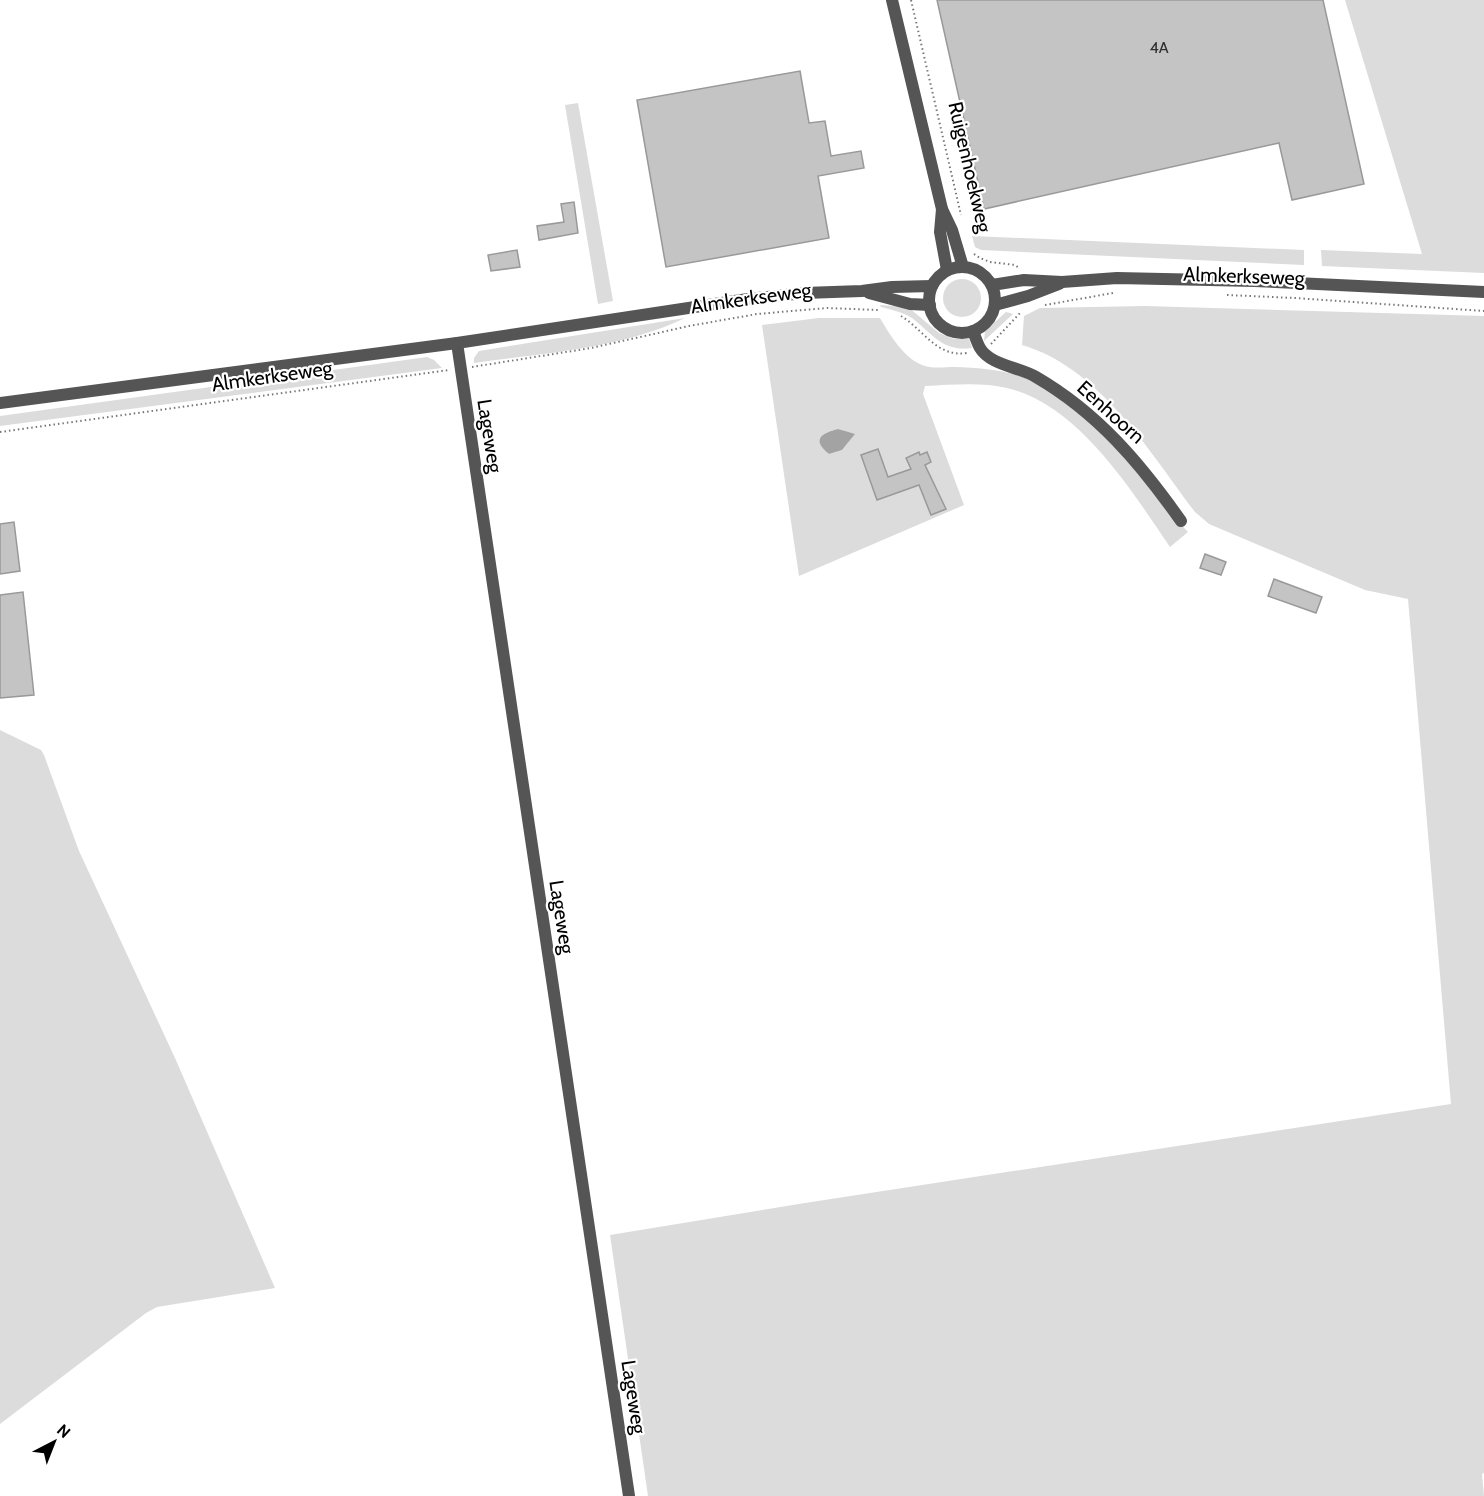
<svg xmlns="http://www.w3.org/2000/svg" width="1484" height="1496" font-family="Cabin,sans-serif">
	<rect width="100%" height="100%" fill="#fff"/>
	<g fill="#dcdcdc" fill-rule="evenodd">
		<polygon points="1345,0 1484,0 1484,273 1322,266 1321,250 1422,254"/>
		<polygon points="578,103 613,301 598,304 565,105"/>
		<polygon points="972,236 1304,250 1304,265 981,250 975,247"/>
		<circle cx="962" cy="298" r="19"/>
		<path d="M880,305l28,2 31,26 15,6h15l3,9c-30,4 -39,-14 -60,-30 -9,-6 -20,-8 -31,-11z"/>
		<path d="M1145,306l339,10v1157l-2,1 2,22h-836l-38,-261 195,-32 646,-99 -43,-505 -43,-9 -156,-66 -14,-12c-47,-62 -95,-144 -173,-167l2,-29 16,-8z"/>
		<polygon points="1006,312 1013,314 984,341 985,331"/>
		<path d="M685,318c-65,31 -141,35 -211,45v-5l5,-7z"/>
		<path d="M819,318h61c10,17 23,39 42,47 9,4 23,2 32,2 24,1 46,2 68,10 73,27 114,102 166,155l-18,15c-39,-57 -91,-142 -163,-159 -26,-6 -55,-3 -82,-2l-2,8 41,111 -165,71 -37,-251zM838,429l16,6 -12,15 -13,4c-18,-14 -8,-21 9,-25z"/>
		<polygon points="427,357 434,360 442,368 0,426 0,416"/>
		<polygon points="0,730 41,750 44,755 79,851 175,1058 275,1288 157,1307 146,1313 0,1424"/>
	</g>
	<path fill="#a3a3a3" d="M838,429l17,5 -13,16 -13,4c-18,-14 -8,-21 9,-25z"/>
	<g fill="#c4c4c4" stroke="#999" stroke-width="1.5">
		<polygon points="937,0 1323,0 1364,184 1292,200 1279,143 984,209"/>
		<polygon points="800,71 809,123 825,121 831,156 861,151 864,168 818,176 829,238 666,267 637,100"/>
		<polygon points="574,202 578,233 539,240 537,226 564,222 561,204"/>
		<polygon points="517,250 520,267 491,271 488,255"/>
		<polygon points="878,449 888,477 911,469 906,458 919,452 920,455 927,452 931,462 925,465 946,509 931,515 919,485 877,500 861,455"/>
		<polygon points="14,522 20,571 0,574 0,524"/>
		<polygon points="1205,554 1226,562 1221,575 1200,568"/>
		<polygon points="1274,579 1322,597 1316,613 1268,596"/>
		<polygon points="23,592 34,695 0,698 0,595"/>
	</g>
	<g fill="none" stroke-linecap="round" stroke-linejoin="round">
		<g stroke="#777" stroke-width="2" stroke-dasharray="1.5 3" stroke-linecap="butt">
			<polyline points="911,0 961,215"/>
			<polyline points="974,254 980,258 990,262 1015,265 1019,268"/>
			<polyline points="1227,295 1295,298 1484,311"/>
			<polyline points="1045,305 1113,293"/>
			<path d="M901,316c22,13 36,42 66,37"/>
			<polyline points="991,344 1020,313"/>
			<polyline points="472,367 591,348 689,326 757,314 827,308 878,310"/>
			<polyline points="0,432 449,370"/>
		</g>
		<path stroke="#555" stroke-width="12" d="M973,331c2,5 4,12 7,17 10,17 39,19 56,29 62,36 104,86 145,144"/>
		<g stroke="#555" stroke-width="12">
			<polyline points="892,0 942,209 952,230 963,267"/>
			<polyline points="942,209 940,232 947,270"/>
			<circle cx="962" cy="300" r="33"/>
			<polyline points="992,285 1024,280 1062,282 1117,278 1255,281 1484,292"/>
			<polyline points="869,293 910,304 930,305"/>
			<polyline points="995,305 1028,296 1059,284"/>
			<polyline points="457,343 629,1496"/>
			<polyline points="0,403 457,343 748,299 804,293 862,291 892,287 932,286"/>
		</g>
	</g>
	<g text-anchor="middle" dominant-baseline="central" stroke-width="4.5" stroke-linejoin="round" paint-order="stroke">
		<g font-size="16" fill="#313131">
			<text x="1159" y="47">4A</text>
		</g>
		<g font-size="20" fill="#000" stroke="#fff">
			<text transform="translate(970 167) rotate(77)">Ruigenhoekweg</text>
			<text transform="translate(1244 276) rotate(2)">Almkerkseweg</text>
			<text transform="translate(751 298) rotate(-8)">Almkerkseweg</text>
			<text transform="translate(272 376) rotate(-8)">Almkerkseweg</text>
			<text transform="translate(1111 412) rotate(42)">Eenhoorn</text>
			<text transform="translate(490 436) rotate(81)">Lageweg</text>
			<text transform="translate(562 917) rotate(81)">Lageweg</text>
			<text transform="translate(634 1397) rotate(81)">Lageweg</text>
		</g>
	</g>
	<g transform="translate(54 1442) rotate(42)" stroke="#ffffff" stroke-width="4.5" paint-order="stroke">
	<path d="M0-4.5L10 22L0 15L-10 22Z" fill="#000000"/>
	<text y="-9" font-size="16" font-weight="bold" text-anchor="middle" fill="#000000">N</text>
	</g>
</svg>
